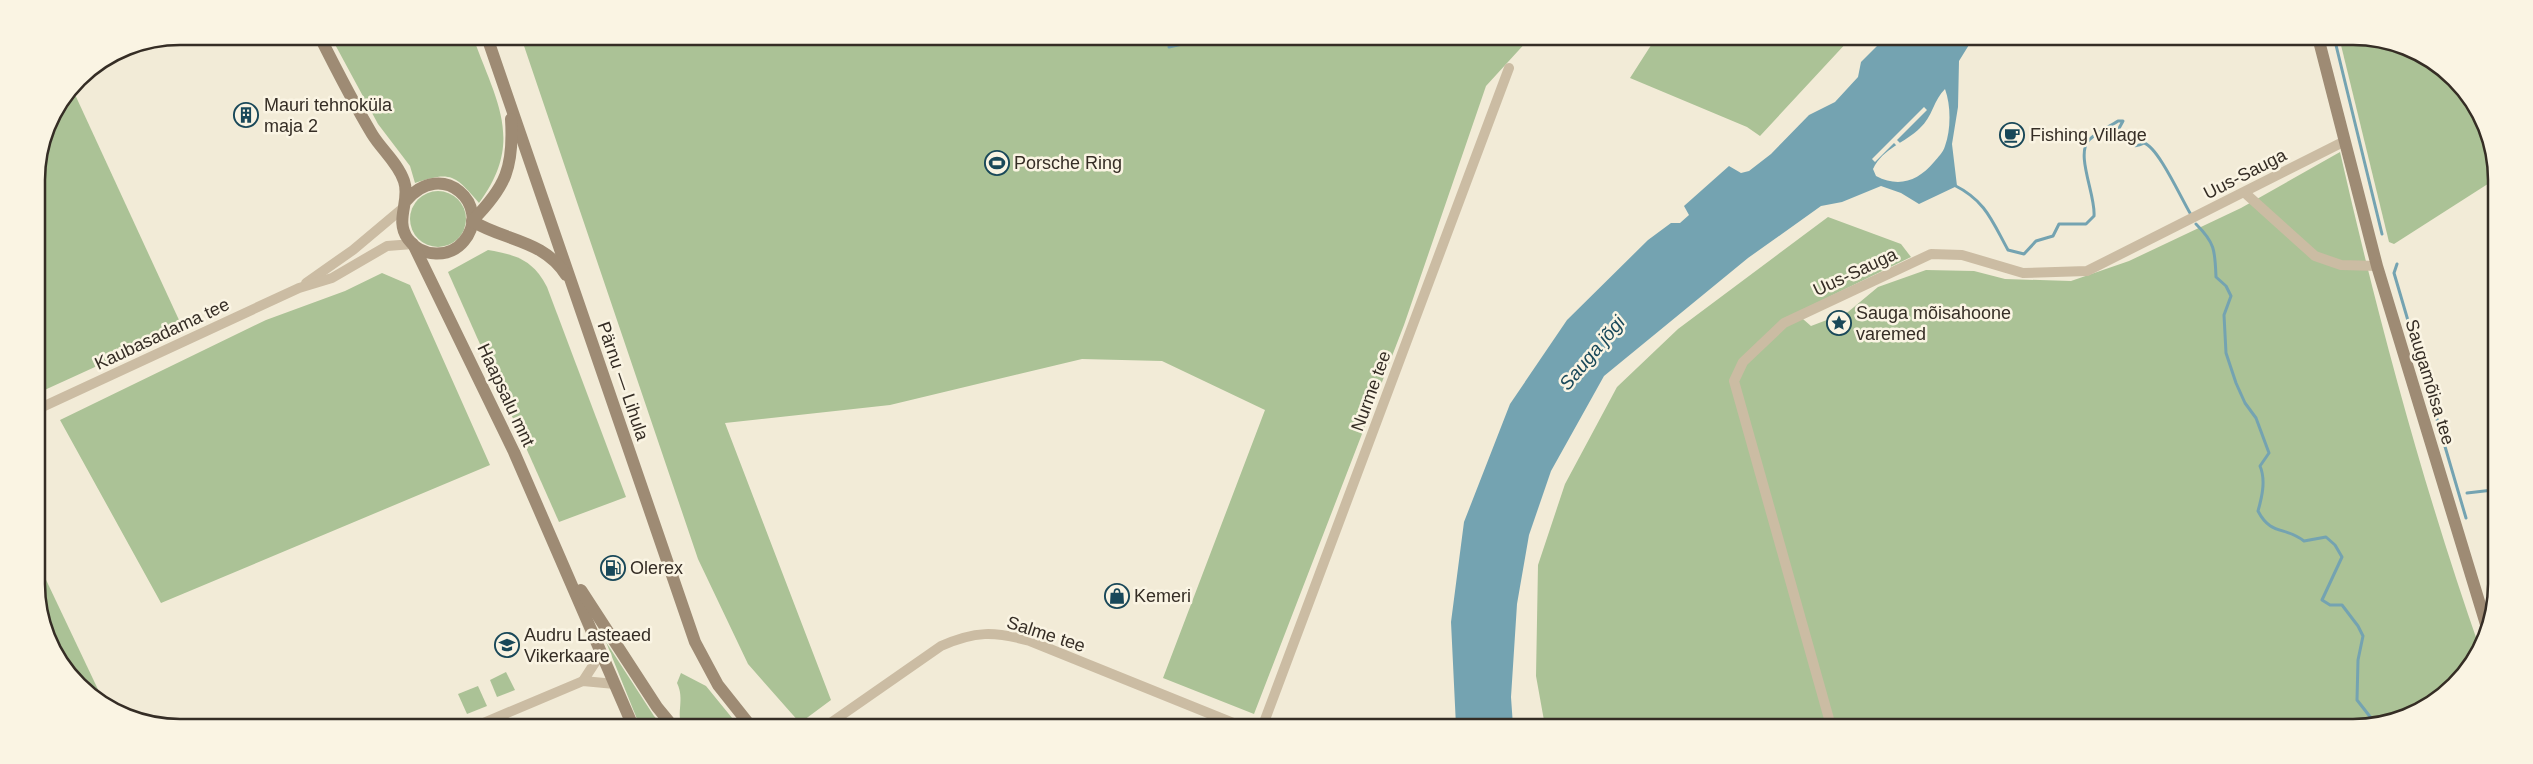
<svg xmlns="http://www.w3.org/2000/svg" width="2533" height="764" font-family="Helvetica,sans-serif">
	<rect width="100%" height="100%" fill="#f2ebd7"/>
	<g fill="#abc296">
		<path d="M331,37h142c23,64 52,104 6,166 -24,-28 -28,-32 -64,-20l-5,-17 -32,-42z"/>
		<polygon points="521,37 1529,39 1486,86 1404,325 1254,714 1163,678 1265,410 1162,361 1082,359 890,405 725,423 831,700 800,723 748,664 698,559"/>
		<polygon points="1655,39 1849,40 1760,136 1747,127 1630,78"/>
		<polygon points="2340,41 2390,41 2455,79 2494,152 2494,180 2394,244 2389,242"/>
		<polygon points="72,88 179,320 176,330 38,393 37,171 47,125"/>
		<path d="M2340,152c38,167 83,334 140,497l-7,15 -32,34 -79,29 -817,-1 -9,-50 2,-111 27,-81 52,-97 61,-58 150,-112 73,27 10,13 -115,56 15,13 37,-14 30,-25 48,-17 48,1 31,8 66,2 58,-20 112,-53z"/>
		<circle cx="438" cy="219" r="28"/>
		<path d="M488,250c29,5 45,10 59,37l79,210 -67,25 -111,-250z"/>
		<polygon points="382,273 410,285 490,465 161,603 60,420 266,320 345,291"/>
		<polygon points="39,565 103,700 78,685 39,612"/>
		<polygon points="606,642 654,716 661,724 639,724"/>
		<polygon points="506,672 515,690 497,697 490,680"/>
		<path d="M681,673l25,13 31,38h-55c-6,-10 3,-25 -5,-41z"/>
		<polygon points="478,686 487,706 467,714 458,694"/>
	</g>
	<path fill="#74a3b1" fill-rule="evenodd" d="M1883,40h89l-13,21 -1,46 -6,37 5,42 -38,18 -18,-11 -20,-7 -39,16 -21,4 -73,52 -144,118 -53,95 -22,64 -12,69 -6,93 2,29h-57l-5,-104 13,-100 46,-118 57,-84 81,-80 23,-17h9l9,-8 -5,-9 45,-40 12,7 8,-2 22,-17 38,-39 26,-13 23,-25 3,-15zM1945,89c6,16 6,41 0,57 -2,7 -7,11 -11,16 -16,19 -35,26 -58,14l-3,-7c10,-21 32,-26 47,-41 12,-10 14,-29 25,-39z"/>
	<polygon fill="#f2ebd7" points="1924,107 1927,110 1897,140 1901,144 1897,146 1894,143 1875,162 1872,159"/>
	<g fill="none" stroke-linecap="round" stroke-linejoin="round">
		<g stroke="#74a3b1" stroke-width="3">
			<polyline points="2335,41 2382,234"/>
			<polyline points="1169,47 1209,38"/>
			<path d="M1954,185c32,16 38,36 54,65l16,4 12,-13 17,-5 6,-12h27l8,-8c2,-20 -19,-62 -5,-76 8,-8 20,-13 29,-19h5l-6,11c11,7 13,19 27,11 14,4 37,55 46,70"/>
			<path d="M2196,224c19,19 19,26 20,53l10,9 5,10 -7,19 2,38 10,30 9,20 11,15 13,35 -9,13c6,14 2,31 -2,45 13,25 27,15 46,30l22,-4 9,8 7,12 -20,43 8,5h12l16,21 5,10 -5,24 -1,40 18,23"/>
			<polyline points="2397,264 2394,273 2466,518"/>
			<polyline points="2467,493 2493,490"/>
		</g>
		<g stroke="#cbbca3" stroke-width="10">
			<polyline points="2245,193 2315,256 2341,265 2377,266"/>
			<polyline points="306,283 353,250 403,208"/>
			<polyline points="38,409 299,288 332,278 387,246 413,244"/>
			<polyline points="583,681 596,661 600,648"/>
			<polyline points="481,724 583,681 615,684"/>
			<path d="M829,724l112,-78c34,-15 53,-15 89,-5l208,84"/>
			<polyline points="1263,725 1509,68"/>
			<polyline points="1831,726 1734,381 1743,362 1784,323 1931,254 1962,255 2023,273 2087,271 2343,142"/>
		</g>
		<g stroke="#9e8b74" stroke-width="12">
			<path d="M320,37c16,32 33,65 52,97 9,15 26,29 32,47 7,20 -10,39 4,58 14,19 42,19 56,2 29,-35 -22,-84 -58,-40"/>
			<path d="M487,37c70,201 139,403 208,605l23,43 31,39"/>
			<polyline points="2319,41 2377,266 2488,631"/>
			<path d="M511,119c3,48 -5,68 -39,102 33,20 72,19 94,54"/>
			<polyline points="413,244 514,452 632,724"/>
			<polyline points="581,590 657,707 671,724"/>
		</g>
	</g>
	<defs>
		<symbol id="building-ring" viewBox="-11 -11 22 22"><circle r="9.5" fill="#faf4e3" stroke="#194859" stroke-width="1.5"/><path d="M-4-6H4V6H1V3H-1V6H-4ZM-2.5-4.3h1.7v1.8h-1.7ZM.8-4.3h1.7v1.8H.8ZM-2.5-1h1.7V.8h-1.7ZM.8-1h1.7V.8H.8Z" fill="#194859"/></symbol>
		<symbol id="cafe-ring" viewBox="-11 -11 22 22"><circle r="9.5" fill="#faf4e3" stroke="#194859" stroke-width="1.5"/><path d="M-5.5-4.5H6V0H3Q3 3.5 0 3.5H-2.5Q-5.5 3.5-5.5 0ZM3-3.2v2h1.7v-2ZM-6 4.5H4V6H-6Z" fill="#194859"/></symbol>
		<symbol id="stadium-ring" viewBox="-11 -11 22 22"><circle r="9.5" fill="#faf4e3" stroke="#194859" stroke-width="1.5"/><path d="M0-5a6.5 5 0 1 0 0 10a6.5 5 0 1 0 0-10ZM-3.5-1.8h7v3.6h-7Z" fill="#194859"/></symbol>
		<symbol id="sight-ring" viewBox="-11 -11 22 22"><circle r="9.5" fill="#faf4e3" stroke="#194859" stroke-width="1.5"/><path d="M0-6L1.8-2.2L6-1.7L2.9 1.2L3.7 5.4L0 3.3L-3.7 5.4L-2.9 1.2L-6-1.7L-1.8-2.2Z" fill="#194859"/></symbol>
		<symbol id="fuel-ring" viewBox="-11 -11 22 22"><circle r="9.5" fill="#faf4e3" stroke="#194859" stroke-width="1.5"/><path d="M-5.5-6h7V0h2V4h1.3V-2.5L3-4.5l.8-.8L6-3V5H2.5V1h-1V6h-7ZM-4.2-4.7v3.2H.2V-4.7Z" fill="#194859"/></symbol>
		<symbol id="shop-ring" viewBox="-11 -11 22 22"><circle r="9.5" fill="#faf4e3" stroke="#194859" stroke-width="1.5"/><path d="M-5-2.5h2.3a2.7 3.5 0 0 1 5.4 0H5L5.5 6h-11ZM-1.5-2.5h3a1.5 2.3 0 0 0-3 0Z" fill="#194859"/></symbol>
		<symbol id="school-ring" viewBox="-11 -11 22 22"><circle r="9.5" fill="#faf4e3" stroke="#194859" stroke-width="1.5"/><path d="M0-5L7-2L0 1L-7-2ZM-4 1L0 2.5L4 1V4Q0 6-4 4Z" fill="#194859"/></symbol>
	</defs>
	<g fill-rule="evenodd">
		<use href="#building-ring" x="232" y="101" width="28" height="28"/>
		<use href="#cafe-ring" x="1998" y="121" width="28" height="28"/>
		<use href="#stadium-ring" x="983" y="149" width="28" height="28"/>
		<use href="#sight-ring" x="1825" y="309" width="28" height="28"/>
		<use href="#fuel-ring" x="599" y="554" width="28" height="28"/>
		<use href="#shop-ring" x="1103" y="582" width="28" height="28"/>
		<use href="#school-ring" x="493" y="631" width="28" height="28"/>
	</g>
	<g text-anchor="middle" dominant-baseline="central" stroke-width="5" stroke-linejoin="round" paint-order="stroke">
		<g font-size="18" fill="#352d25" stroke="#faf4e3" text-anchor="start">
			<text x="264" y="105">Mauri tehnoküla<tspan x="264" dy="21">maja 2</tspan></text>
			<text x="2030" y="135">Fishing Village</text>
			<text x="1014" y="163">Porsche Ring</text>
			<text x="1856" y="313">Sauga mõisahoone<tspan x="1856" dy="21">varemed</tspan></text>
			<text x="630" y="568">Olerex</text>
			<text x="1134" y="596">Kemeri</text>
			<text x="524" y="635">Audru Lasteaed<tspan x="524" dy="21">Vikerkaare</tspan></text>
		</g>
		<g font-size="18" fill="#352d25" stroke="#faf4e3">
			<text transform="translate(2245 174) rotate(-27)">Uus-Sauga</text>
			<text transform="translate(1855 272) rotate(-25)">Uus-Sauga</text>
			<text transform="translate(162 334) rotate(-25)">Kaubasadama tee</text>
			<text transform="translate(623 381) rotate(71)">Pärnu — Lihula</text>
			<text transform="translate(2430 382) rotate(73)">Saugamõisa tee</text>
			<text transform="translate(1371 391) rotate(-70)">Nurme tee</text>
			<text transform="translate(506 395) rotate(65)">Haapsalu mnt</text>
			<text transform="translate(1046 634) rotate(18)">Salme tee</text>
		</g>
		<g font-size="19" font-style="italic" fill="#194859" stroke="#faf4e3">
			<text transform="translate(1592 353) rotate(-50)">Sauga jõgi</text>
		</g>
	</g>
	<path d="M0 0H2533V764H0ZM180 45H2353A135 135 0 0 1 2488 180V584A135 135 0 0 1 2353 719H180A135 135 0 0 1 45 584V180A135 135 0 0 1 180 45Z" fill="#faf4e3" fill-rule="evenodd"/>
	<path fill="none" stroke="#352d25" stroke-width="2.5" d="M180 45H2353A135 135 0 0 1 2488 180V584A135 135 0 0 1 2353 719H180A135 135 0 0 1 45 584V180A135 135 0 0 1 180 45Z"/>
</svg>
